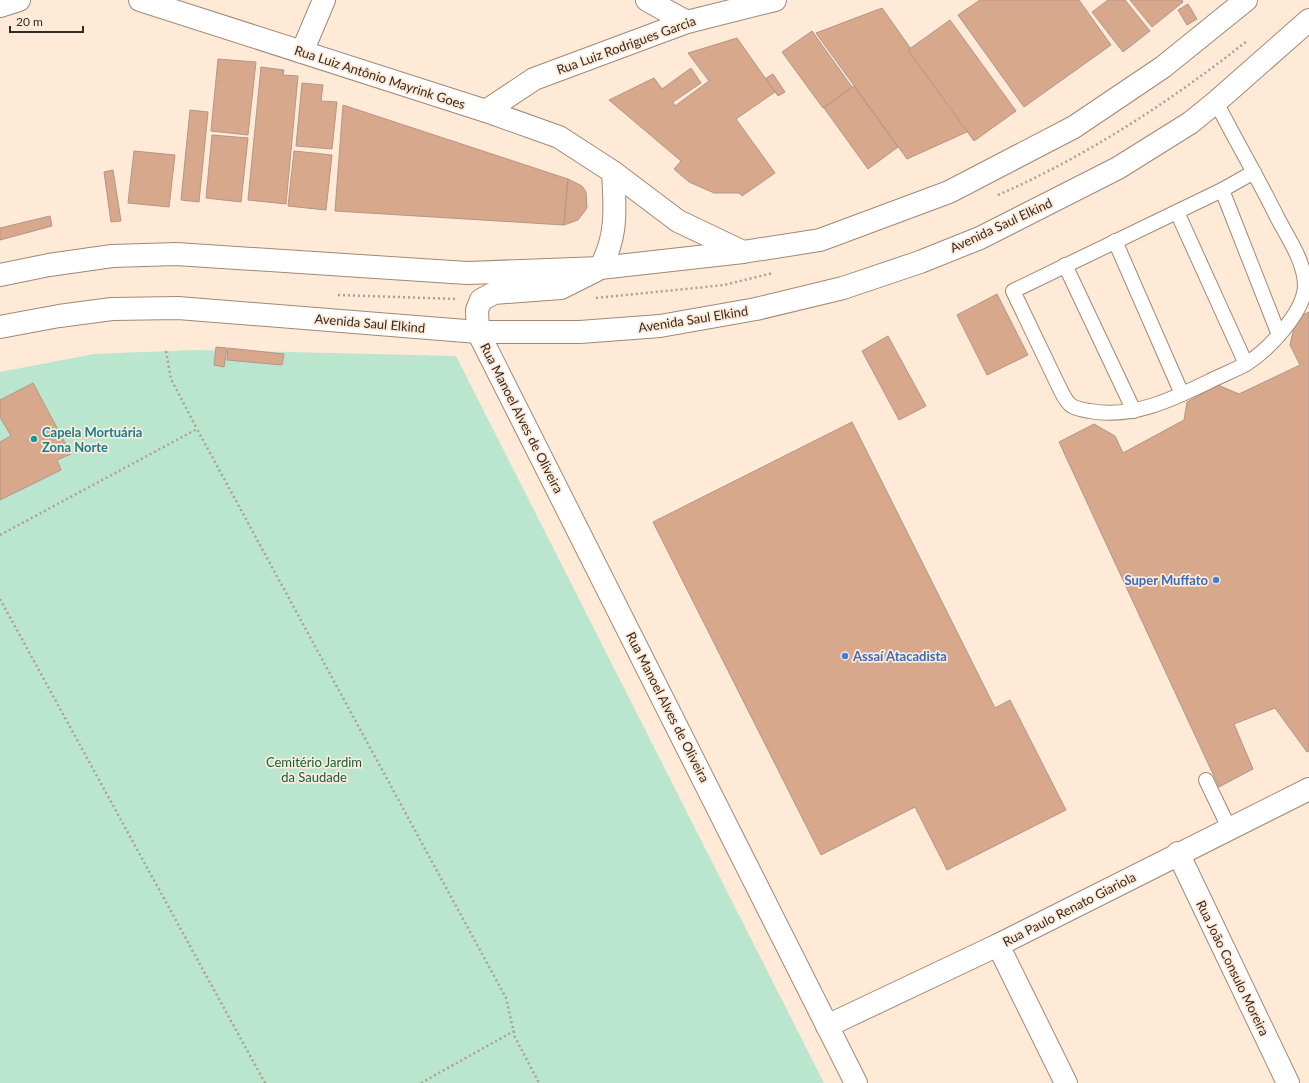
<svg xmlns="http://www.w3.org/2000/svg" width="1309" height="1083" font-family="Lato,sans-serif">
	<rect width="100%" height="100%" fill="#ffe9d7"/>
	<polygon fill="#bae5ce" points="194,350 456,356 824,1083 0,1083 0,372 94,354"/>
	<g fill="#d8a88d" stroke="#b39686">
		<polygon points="980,0 1079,0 1111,45 1024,107 958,15"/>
		<polygon points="1108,0 1125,0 1150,31 1123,52 1092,12"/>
		<polygon points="1130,0 1182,0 1183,2 1152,27"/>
		<polygon points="1188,4 1197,19 1187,25 1178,10"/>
		<polygon points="882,8 969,131 907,159 816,33"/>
		<polygon points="950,20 1016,111 974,141 908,50"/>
		<polygon points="812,31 852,87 823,108 782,52"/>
		<polygon points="737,38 775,92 736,119 775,173 742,196 739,193 714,193 689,182 674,169 681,161 609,100 654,78 662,89 691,68 701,83 673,102 675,106 709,81 688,53"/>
		<polygon points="218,59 256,62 248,135 211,131"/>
		<polygon points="261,67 284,70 283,75 298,76 286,204 248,200"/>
		<polygon points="773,74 785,92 778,96 766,78"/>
		<polygon points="302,83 323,85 321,101 337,102 332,149 296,146"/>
		<polygon points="854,86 898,147 868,169 824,108"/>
		<polygon points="343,105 568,179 564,225 335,211"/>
		<polygon points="190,110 208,112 199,202 181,200"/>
		<polygon points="212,135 248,138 241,202 206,198"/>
		<polygon points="134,151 175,155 169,207 128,203"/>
		<polygon points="294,151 332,155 326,210 288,206"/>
		<polygon points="113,170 121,221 111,222 104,172"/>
		<polygon points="568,179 582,186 586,192 587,208 578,220 564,225"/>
		<polygon points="50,216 52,226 0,240 0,228"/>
		<polygon points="997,294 1028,355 987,375 957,315"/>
		<polygon points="1309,312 1309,751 1307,752 1275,708 1234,724 1253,769 1219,787 1059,442 1094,424 1115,436 1123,453 1184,420 1187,402 1218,385 1239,394 1300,365 1290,345 1296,318"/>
		<polygon points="888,336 926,406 899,420 862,351"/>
		<polygon points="216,347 227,348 224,367 214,365"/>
		<polygon points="228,348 284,354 282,365 227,360"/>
		<polygon points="33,383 71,454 57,460 61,470 0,500 0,442 11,436 0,417 0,400"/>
		<polygon points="852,422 995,708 1010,700 1066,810 947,870 915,807 821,855 653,522"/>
	</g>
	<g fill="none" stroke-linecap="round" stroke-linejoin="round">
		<defs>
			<g id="service">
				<path d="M1216,102c20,39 42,76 61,115 11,21 28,45 28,69 -1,27 -38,65 -59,78 -11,6 -24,11 -36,17 -37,18 -78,38 -120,30 -6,-1 -13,-2 -18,-5 -6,-4 -9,-11 -12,-17l-47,-98 209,-101 32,-18"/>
				<polyline points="1222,190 1279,335"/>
				<polyline points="1177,212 1246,364"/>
				<polyline points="1115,241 1182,394"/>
				<polyline points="1065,265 1134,411"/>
				<polyline points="1206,780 1229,828"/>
			</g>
			<g id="minor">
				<polyline points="140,0 486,111 559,137 613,172 678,221 743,252"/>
				<polyline points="647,0 687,22"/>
				<polyline points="0,6 19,0"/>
				<polyline points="302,52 324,0"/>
				<polyline points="486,111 534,79 687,22 775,0"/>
				<path d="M600,268c18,-32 15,-61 13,-96"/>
				<polyline points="478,332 856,1083"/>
				<polyline points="1178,853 1288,1083"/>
				<polyline points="998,945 1066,1083"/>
				<polyline points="827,1026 998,945 1309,789"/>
			</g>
			<g id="secondary">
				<polyline points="0,275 49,265 112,256 176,254 467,273 600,268 743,252 820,240 949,192 1074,127 1163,67 1246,0"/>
				<polyline points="0,327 59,316 112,309 178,308 478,332 580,332 660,326 756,309 843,288 920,262 980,238 1118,168 1190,123 1216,102 1309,20"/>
				<polyline points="478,332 477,310 481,300 494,293 561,288 595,271"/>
			</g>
		</defs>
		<use href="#service" stroke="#a18874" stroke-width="16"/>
		<use href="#minor" stroke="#a18874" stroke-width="24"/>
		<use href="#secondary" stroke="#a18874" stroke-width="24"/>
		<g stroke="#b09f91" stroke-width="2.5" stroke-dasharray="2 3" stroke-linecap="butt">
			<path d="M998,195c89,-39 173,-94 249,-154"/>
			<polyline points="338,295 457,299"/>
			<polyline points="596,298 724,285 773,273"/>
			<polyline points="166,351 171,379 197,429"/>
			<polyline points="0,535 197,429 506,998 515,1037 539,1083"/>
			<polyline points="0,599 265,1083"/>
			<polyline points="421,1083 514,1031"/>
		</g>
		<use href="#service" stroke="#fff" stroke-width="14"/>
		<use href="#minor" stroke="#fff" stroke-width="22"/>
		<use href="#secondary" stroke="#fff" stroke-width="22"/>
	</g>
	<circle fill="#0f9aa8" stroke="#ffe9d7" stroke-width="1.5" cx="34" cy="439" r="4"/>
	<g fill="#3f7fe0" stroke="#ffe9d7" stroke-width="1.5">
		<circle cx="1216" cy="580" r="4"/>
		<circle cx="845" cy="656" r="4"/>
	</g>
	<g text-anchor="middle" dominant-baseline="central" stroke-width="3.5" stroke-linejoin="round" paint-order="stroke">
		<g font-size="13" fill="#342a22" stroke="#ffe9d7">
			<text transform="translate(626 45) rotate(-20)">Rua Luiz Rodrigues Garcia</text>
			<text transform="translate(380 77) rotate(18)">Rua Luiz Antônio Mayrink Goes</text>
			<text transform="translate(1001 225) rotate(-25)">Avenida Saul Elkind</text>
			<text transform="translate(693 319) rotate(-9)">Avenida Saul Elkind</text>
			<text transform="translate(370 323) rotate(5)">Avenida Saul Elkind</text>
			<text transform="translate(522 418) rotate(63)">Rua Manoel Alves de Oliveira</text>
			<text transform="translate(668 707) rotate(63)">Rua Manoel Alves de Oliveira</text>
			<text transform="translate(1069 909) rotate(-27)">Rua Paulo Renato Giariola</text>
			<text transform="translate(1233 968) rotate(64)">Rua João Consulo Moreira</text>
		</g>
		<g font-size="13" font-weight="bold" fill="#0d838f" stroke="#ffe9d7" text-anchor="start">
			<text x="42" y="432">Capela Mortuária<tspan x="42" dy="15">Zona Norte</tspan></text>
		</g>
		<g font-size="13" font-weight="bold" fill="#366cbe" stroke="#ffe9d7" text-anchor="end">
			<text x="1208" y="580">Super Muffato</text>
			<text x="853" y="656" text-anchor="start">Assaí Atacadista</text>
		</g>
		<g font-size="13" fill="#056645" stroke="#ffe9d7">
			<text x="314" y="762">Cemitério Jardim<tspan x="314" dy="15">da Saudade</tspan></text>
		</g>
	</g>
	<path d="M10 26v6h73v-6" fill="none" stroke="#342a22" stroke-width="2"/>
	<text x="16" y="26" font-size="12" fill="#342a22" stroke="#ffe9d7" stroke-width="3" paint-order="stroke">20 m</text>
</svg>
